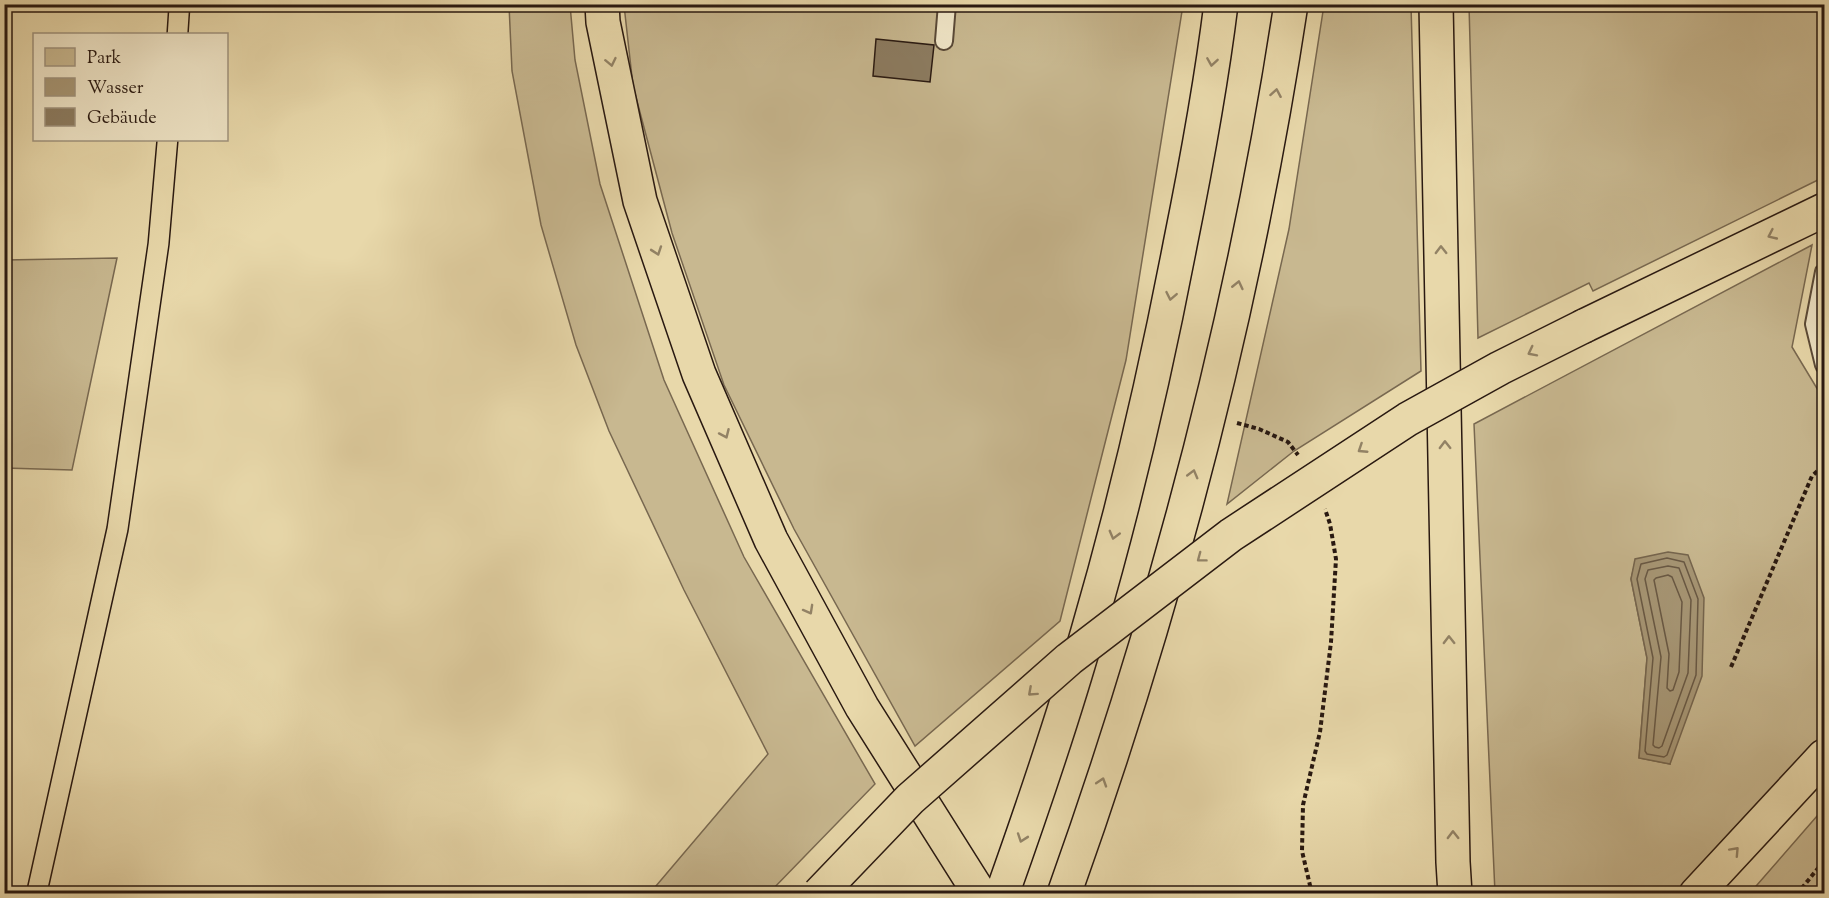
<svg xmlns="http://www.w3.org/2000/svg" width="1829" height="898" font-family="'Sorts Mill Goudy',serif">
	<rect width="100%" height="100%" fill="#e8d8aa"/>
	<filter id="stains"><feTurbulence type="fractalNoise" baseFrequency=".00333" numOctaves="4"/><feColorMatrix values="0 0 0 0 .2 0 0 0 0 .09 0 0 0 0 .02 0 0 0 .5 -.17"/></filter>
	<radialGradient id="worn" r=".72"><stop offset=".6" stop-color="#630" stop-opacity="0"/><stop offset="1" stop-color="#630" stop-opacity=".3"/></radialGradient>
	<g fill="#c8b890" stroke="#786850" stroke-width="1.5" fill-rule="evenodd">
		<polygon points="509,5 570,5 575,60 600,184 664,380 744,557 875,784 769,893 650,893 768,754 684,590 609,431 576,345 541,225 512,71"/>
		<polygon points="624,5 1183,5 1126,360 1060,621 915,746 794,529 724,385 672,233 633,86"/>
		<polygon points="1324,5 1411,5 1421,371 1294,451 1227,504 1289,229"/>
		<polygon points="1469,5 1824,5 1824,177 1593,291 1589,283 1478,338"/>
		<path d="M1812,245l-20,102 32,53v337l-149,156h-180l-21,-469zM1636,559l34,205 -31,-6 8,-100 -16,-79z"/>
		<polygon points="117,258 72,470 5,468 5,260"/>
		<polygon points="1824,808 1824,893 1750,893"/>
	</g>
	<polygon fill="#a79776" stroke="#75654e" stroke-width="1.5" points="1668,552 1688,555 1704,598 1702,676 1670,764 1639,758 1647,658 1631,579 1635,559"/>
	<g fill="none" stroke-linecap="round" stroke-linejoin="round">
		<g stroke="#685844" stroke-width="1.5">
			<polygon points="1667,558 1684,562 1698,599 1696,675 1667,755 1664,757 1647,754 1645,751 1653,658 1637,579 1641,564"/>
			<polygon points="1668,566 1679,568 1691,600 1688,673 1662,746 1659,748 1655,747 1653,745 1661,657 1645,579 1648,570"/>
			<polygon points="1668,575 1672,577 1682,602 1679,672 1673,690 1670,691 1667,688 1669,654 1654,580 1656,578"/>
		</g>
	</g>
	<polygon fill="#8c7c61" stroke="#291911" stroke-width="1.5" points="876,39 934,45 930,82 873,76"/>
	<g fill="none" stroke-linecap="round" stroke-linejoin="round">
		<defs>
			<g id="service">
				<polyline points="944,41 947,4"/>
				<polyline points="1824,272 1814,324 1824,365"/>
			</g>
			<g id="motorway">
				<polyline points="602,4 603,22 640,201 699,374 771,540 862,707 980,894"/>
				<polyline points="1436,4 1453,862 1455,894"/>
				<polyline points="1584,326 1824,210"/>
				<path d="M1002,894c31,-87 61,-175 86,-263 37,-127 67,-256 92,-386 16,-79 31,-160 41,-241"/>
				<path d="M1064,894c103,-288 181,-587 227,-890"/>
				<polyline points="1696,894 1824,756"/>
			</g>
		</defs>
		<use href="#service" stroke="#594937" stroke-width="20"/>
		<use href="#motorway" stroke="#291911" stroke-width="36"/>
		<g stroke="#291911" stroke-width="4" stroke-dasharray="4.5 3" stroke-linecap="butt">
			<polyline points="1237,423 1259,429 1288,442 1298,455"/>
			<polyline points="1731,667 1812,476 1824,465"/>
			<polyline points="1312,894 1302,851 1303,805 1320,732 1331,642 1336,559 1330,524 1325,509"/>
			<polyline points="1797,894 1824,861"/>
		</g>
		<use href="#service" stroke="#f0e6c8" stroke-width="16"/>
		<use href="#motorway" stroke="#e8d8aa" stroke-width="33"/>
		<g stroke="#291911" stroke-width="1.5">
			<polyline points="167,34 169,4"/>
			<polyline points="188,34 190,4"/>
			<polyline points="26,894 107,527 148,243 157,140"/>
			<polyline points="47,894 128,531 169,245 178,140"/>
		</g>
		<defs>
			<polyline id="motorway-bridge" points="819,894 910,799 1069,659 1231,535 1408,419 1500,368 1584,326"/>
		</defs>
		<use href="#motorway-bridge" stroke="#291911" stroke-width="36" stroke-linecap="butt"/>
		<use href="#motorway-bridge" stroke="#e8d8aa" stroke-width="33"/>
	</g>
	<defs><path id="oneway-chevron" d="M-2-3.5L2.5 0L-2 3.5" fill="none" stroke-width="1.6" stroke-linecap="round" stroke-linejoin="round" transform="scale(1.5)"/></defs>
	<g stroke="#928265">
		<use href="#oneway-chevron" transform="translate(611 62) rotate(78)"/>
		<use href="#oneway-chevron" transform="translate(1212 62) rotate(99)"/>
		<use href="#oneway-chevron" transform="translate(1276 93) rotate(-80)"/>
		<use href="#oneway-chevron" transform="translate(1772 235) rotate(155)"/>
		<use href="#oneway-chevron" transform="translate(1441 250) rotate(-91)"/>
		<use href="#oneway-chevron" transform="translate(657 251) rotate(71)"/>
		<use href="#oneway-chevron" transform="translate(1238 285) rotate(-77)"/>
		<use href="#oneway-chevron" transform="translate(1171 296) rotate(101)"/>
		<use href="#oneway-chevron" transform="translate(1532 352) rotate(153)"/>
		<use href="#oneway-chevron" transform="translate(725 434) rotate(66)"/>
		<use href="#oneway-chevron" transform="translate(1445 445) rotate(-91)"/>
		<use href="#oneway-chevron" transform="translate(1362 449) rotate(147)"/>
		<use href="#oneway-chevron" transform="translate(1193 474) rotate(-75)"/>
		<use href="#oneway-chevron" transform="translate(1114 535) rotate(105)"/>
		<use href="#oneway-chevron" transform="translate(1201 558) rotate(143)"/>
		<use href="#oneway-chevron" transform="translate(809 610) rotate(61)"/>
		<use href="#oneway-chevron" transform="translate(1449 640) rotate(-91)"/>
		<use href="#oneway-chevron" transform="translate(1032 692) rotate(138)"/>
		<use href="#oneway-chevron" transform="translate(1102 782) rotate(-72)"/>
		<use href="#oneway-chevron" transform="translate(1453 835) rotate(-91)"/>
		<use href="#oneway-chevron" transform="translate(1022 838) rotate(109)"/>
		<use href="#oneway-chevron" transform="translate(1735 851) rotate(-47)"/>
	</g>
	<rect width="1829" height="898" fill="none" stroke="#e8d8aa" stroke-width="24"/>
	<rect x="6" y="6" width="1817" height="886" fill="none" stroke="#291911" stroke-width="3"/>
	<rect x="12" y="12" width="1805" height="874" fill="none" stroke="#291911" stroke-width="1.5"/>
	<rect x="33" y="33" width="195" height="108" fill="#f0e6c8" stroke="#a0947f" stroke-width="1.5"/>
	<rect x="45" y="48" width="30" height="18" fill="#c8b890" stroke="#a0947f" stroke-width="1.5"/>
	<text x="87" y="63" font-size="18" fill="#291911">Park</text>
	<rect x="45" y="78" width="30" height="18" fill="#a79776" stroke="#a0947f" stroke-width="1.5"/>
	<text x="87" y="93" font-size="18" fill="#291911">Wasser</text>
	<rect x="45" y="108" width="30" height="18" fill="#8c7c61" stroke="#a0947f" stroke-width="1.5"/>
	<text x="87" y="123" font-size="18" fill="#291911">Gebäude</text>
	<rect width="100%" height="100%" filter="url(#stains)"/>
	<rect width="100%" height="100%" fill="url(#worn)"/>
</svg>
